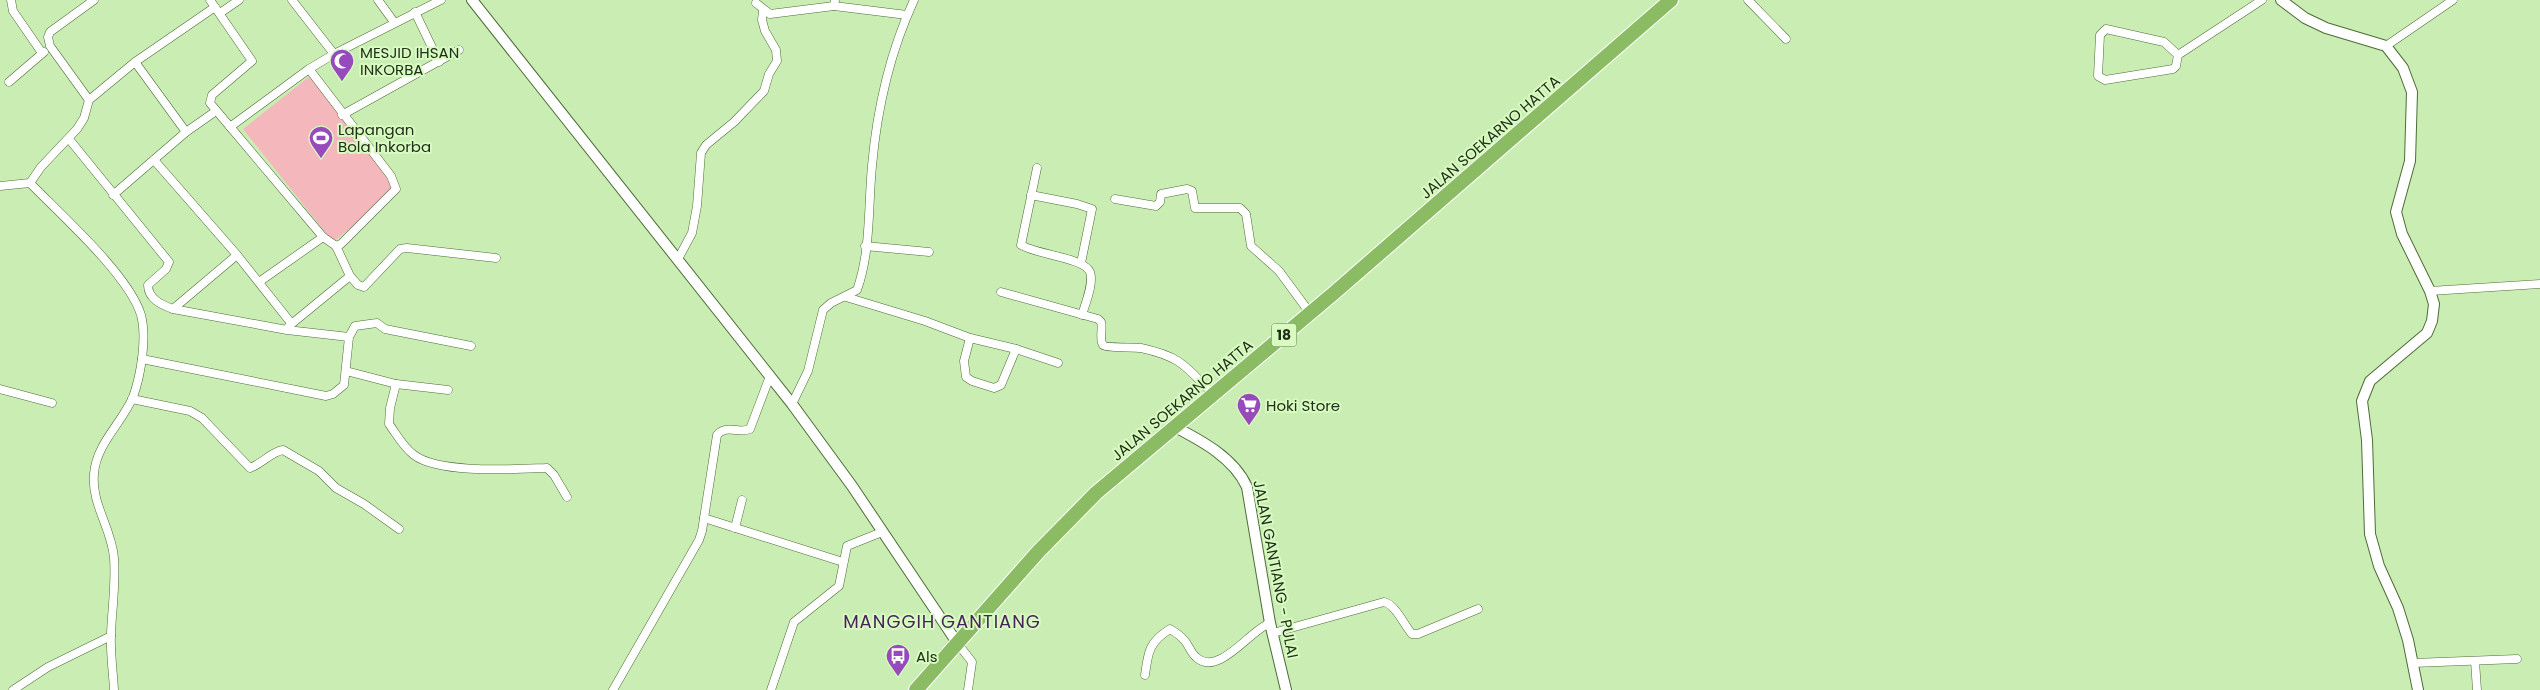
<svg xmlns="http://www.w3.org/2000/svg" width="2540" height="690" font-family="Poppins,sans-serif">
	<rect width="100%" height="100%" fill="#caedb3"/>
	<polygon fill="#f4b7bc" points="310,76 399,189 333,242 243,129"/>
	<g fill="none" stroke-linecap="round" stroke-linejoin="round">
		<defs>
			<g id="minor">
				<polyline points="11,0 13,11 42,53"/>
				<polyline points="210,0 252,61 212,95 210,103 323,237 336,246 341,244 396,189 391,176 309,69"/>
				<polyline points="292,0 334,54"/>
				<polyline points="378,0 394,22"/>
				<polyline points="835,0 834,6 907,15"/>
				<polyline points="1748,0 1786,39"/>
				<polyline points="756,3 770,14 834,6"/>
				<polyline points="415,12 439,62"/>
				<polyline points="220,13 239,0"/>
				<polyline points="2386,46 2453,0"/>
				<polyline points="2178,55 2164,42 2106,29 2100,35 2098,76 2105,80 2173,69 2176,66 2178,55 2262,0"/>
				<polyline points="135,62 186,132"/>
				<polyline points="9,82 44,52"/>
				<polyline points="89,100 50,46 48,37 50,32 94,0"/>
				<polyline points="342,115 459,50"/>
				<polyline points="230,127 309,69 334,54 441,0"/>
				<path d="M69,139l100,123 -3,7 -18,16c0,14 14,20 25,24l114,21 62,7"/>
				<polyline points="154,160 237,255 291,323"/>
				<path d="M1037,168l-16,77c14,9 64,13 69,27 4,12 -5,32 -8,43"/>
				<path d="M30,183c30,31 99,92 111,132 6,23 0,60 -8,82 -11,26 -37,47 -39,77 -3,30 18,55 20,84 2,25 -2,51 -3,75 -1,19 2,38 3,57"/>
				<polyline points="0,186 30,183 41,167 77,129 84,118 89,100 135,62 215,7"/>
				<polyline points="113,195 186,132 216,111"/>
				<polyline points="1031,195 1077,204 1092,209 1081,263"/>
				<polyline points="1115,199 1156,206 1160,202 1161,194 1187,189 1192,191 1195,208 1240,208 1246,214 1251,246 1279,271 1310,313"/>
				<polyline points="865,246 929,252"/>
				<polyline points="678,259 692,233 697,206 701,153 706,145 734,122 764,91 769,74 777,61 776,50 765,31 762,20 763,11"/>
				<polyline points="350,276 358,285 364,287 400,249 407,248 496,258"/>
				<polyline points="259,282 323,237"/>
				<polyline points="2430,291 2540,284"/>
				<path d="M1001,292l97,27 3,3c2,6 -2,18 2,23 3,3 30,2 38,3 41,9 44,18 73,47"/>
				<polyline points="846,297 925,321 970,338 1016,349 1058,363"/>
				<polyline points="173,309 237,255"/>
				<polyline points="289,326 350,276 336,246"/>
				<polyline points="970,338 964,361 966,377 972,381 994,388 1001,385 1016,349"/>
				<polyline points="142,359 326,396 333,394 344,385 349,337 355,326 377,323 385,329 471,346"/>
				<polyline points="346,371 396,384 448,390"/>
				<path d="M396,384l-6,24 -1,16c8,11 14,23 25,31 25,19 101,14 133,13l7,7 13,22"/>
				<polyline points="0,389 52,403"/>
				<path d="M132,399l58,12 12,7 48,50c13,-5 21,-16 33,-18l36,21 17,17 28,16 35,25"/>
				<path d="M792,404l16,-33 15,-61 8,-7 26,-13c14,-39 11,-83 15,-124 5,-57 18,-114 42,-166"/>
				<polyline points="704,518 843,562"/>
				<polyline points="735,528 742,500"/>
				<path d="M1273,633l111,-31c12,3 20,23 28,32h6l60,-25"/>
				<polyline points="958,644 972,662 968,690"/>
				<polyline points="2475,661 2477,690"/>
				<polyline points="2413,663 2517,659"/>
				<path d="M1145,675c3,-23 4,-33 25,-46 5,3 11,7 15,12 4,5 6,12 11,16 22,21 54,-27 74,-34"/>
				<polyline points="13,690 48,667 111,636"/>
				<path d="M613,690l86,-150 3,-9 15,-96c9,-11 22,-1 33,-6l20,-53"/>
				<polyline points="771,690 794,622 839,586 847,546 882,532"/>
			</g>
			<g id="tertiary">
				<polyline points="472,0 792,404 852,486 958,644"/>
				<polyline points="2281,0 2305,18 2326,28 2386,46 2403,68 2412,92 2410,161 2396,212 2402,234 2430,291 2434,304 2432,321 2427,333 2370,381 2362,401 2367,440 2370,534 2379,566 2398,608 2408,640 2418,690"/>
				<path d="M1175,427c27,14 59,31 72,60l23,136 16,67"/>
			</g>
			<polyline id="trunk" points="916,690 1038,552 1096,493 1334,293 1671,0"/>
		</defs>
		<use href="#minor" stroke="#4e6c38" stroke-width="9"/>
		<use href="#tertiary" stroke="#4e6c38" stroke-width="12"/>
		<use href="#trunk" stroke="#fff" stroke-width="16"/>
		<use href="#minor" stroke="#fff" stroke-width="8"/>
		<use href="#tertiary" stroke="#fff" stroke-width="10"/>
		<use href="#trunk" stroke="#8bbb63" stroke-width="14"/>
	</g>
	<defs>
		<symbol id="mosque-pin" viewBox="-11 -11 22 30"><path d="M0 17L-7.5 6A9.5 9.5 0 1 1 7.5 6Z" fill="#974abb" stroke="#d7fbc0"/><path d="M3.5-4.9A6 6 0 1 0 3.5 4.9A5 5 0 1 1 3.5-4.9Z" fill="#fff"/></symbol>
		<symbol id="stadium-pin" viewBox="-11 -11 22 30"><path d="M0 17L-7.5 6A9.5 9.5 0 1 1 7.5 6Z" fill="#974abb" stroke="#d7fbc0"/><path d="M0-5a6.5 5 0 1 0 0 10a6.5 5 0 1 0 0-10ZM-3.5-1.8h7v3.6h-7Z" fill="#fff"/></symbol>
		<symbol id="supermarket-pin" viewBox="-11 -11 22 30"><path d="M0 17L-7.5 6A9.5 9.5 0 1 1 7.5 6Z" fill="#974abb" stroke="#d7fbc0"/><path d="M-6-5.5h2.5l.6 2H6L4.5 2H-2.5L-4.4-4H-6ZM-1.5 3.2a1.3 1.3 0 1 0 .1 0ZM3 3.2a1.3 1.3 0 1 0 .1 0Z" fill="#fff"/></symbol>
		<symbol id="bus-pin" viewBox="-11 -11 22 30"><path d="M0 17L-7.5 6A9.5 9.5 0 1 1 7.5 6Z" fill="#974abb" stroke="#d7fbc0"/><path d="M-5-6H5V4H4V6H2V4H-2V6H-4V4H-5ZM-3.5-4V0h7V-4ZM-3.5 1.2v1.5H-2V1.2ZM2 1.2v1.5H3.5V1.2Z" fill="#fff"/></symbol>
	</defs>
	<g fill-rule="evenodd">
		<use href="#mosque-pin" x="328" y="47" width="28" height="38"/>
		<use href="#stadium-pin" x="307" y="124" width="28" height="38"/>
		<use href="#supermarket-pin" x="1235" y="391" width="28" height="38"/>
		<use href="#bus-pin" x="884" y="642" width="28" height="38"/>
	</g>
	<g text-anchor="middle" dominant-baseline="central" stroke-width="4" stroke-linejoin="round" paint-order="stroke">
		<rect fill="#d7fbc0" stroke="#586c4b" stroke-width="1" x="1271.5" y="323.5" width="25" height="23" rx="4"/>
		<g font-size="14" font-weight="bold" fill="#222f19">
			<text x="1284" y="335">18</text>
		</g>
		<g font-size="15" fill="#222f19" stroke="#d7fbc0" text-anchor="start">
			<text x="360" y="52">MESJID IHSAN<tspan x="360" dy="17">INKORBA</tspan></text>
			<text x="338" y="129">Lapangan<tspan x="338" dy="17">Bola Inkorba</tspan></text>
			<text x="1266" y="405">Hoki Store</text>
			<text x="916" y="656">Als</text>
		</g>
		<g font-size="15" fill="#222f19" stroke="#d7fbc0">
			<text transform="translate(1490 137) rotate(-41)">JALAN SOEKARNO HATTA</text>
			<text transform="translate(1182 400) rotate(-40)">JALAN SOEKARNO HATTA</text>
			<text transform="translate(1276 569) rotate(79)">JALAN GANTIANG - PULAI</text>
		</g>
		<g font-size="18" letter-spacing="1" fill="#48235a" stroke="#d7fbc0">
			<text x="942" y="621">MANGGIH GANTIANG</text>
		</g>
	</g>
</svg>
